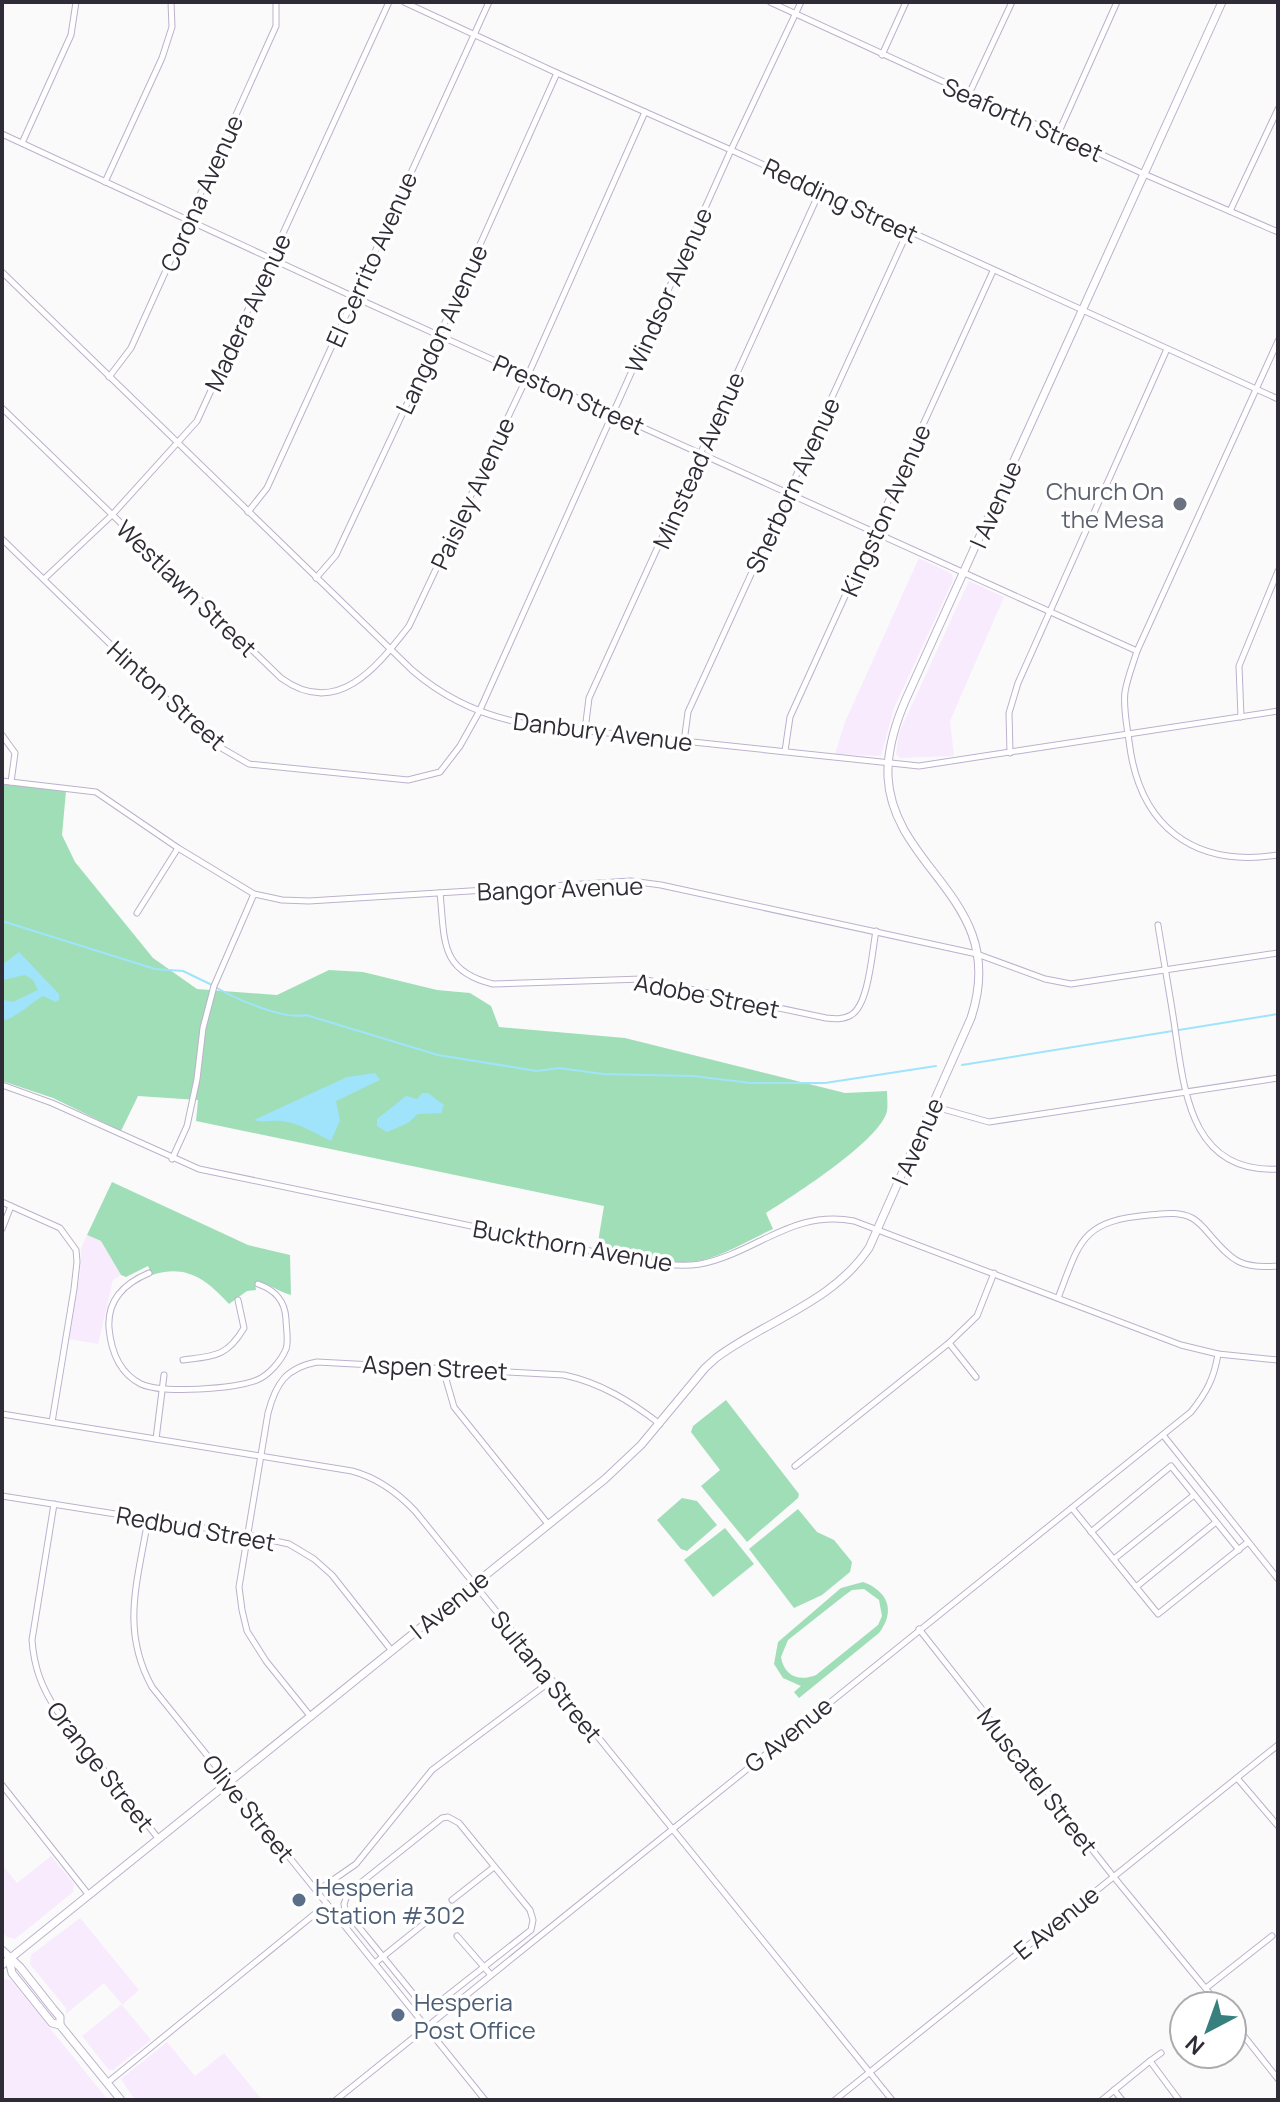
<svg xmlns="http://www.w3.org/2000/svg" width="1280" height="2102" font-family="Manrope,sans-serif">
	<rect width="100%" height="100%" fill="#fafafa"/>
	<g fill="#f9ebfe">
		<polygon points="919,558 952,574 953,580 894,708 881,756 835,754 845,722"/>
		<polygon points="969,581 1004,597 950,721 954,756 900,758 896,754 899,733"/>
		<polygon points="87,1235 101,1241 121,1275 113,1280 98,1344 69,1339 80,1274 81,1248"/>
		<polygon points="51,1856 74,1884 73,1892 15,1939 7,1937 2,1931 2,1865 17,1883"/>
		<polygon points="80,1918 139,1990 122,2005 151,2040 113,2070 109,2070 82,2036 122,2004 104,1983 66,2014 66,2008 30,1964 31,1955"/>
		<polygon points="2,1979 11,1980 108,2100 2,2100"/>
		<polygon points="167,2042 195,2076 224,2053 262,2100 135,2100 121,2079"/>
	</g>
	<g fill="#a0deb8" fill-rule="evenodd">
		<path d="M2,784l64,7 -4,44 13,27 78,96 44,31 80,6 52,-25 34,2 74,18 33,3 21,13 8,21 126,11 220,55 42,-2c0,6 1,14 0,20 -6,29 -94,85 -121,102l7,16c-22,10 -46,25 -70,31 -36,7 -71,-4 -106,-12l7,-42 -408,-85 2,-21 -60,-4 -17,35 -68,-33 -51,-17z"/>
		<path d="M112,1182l136,63 42,10 1,40c-13,-3 -21,-12 -36,-13l1,8 -9,1 -18,13c-23,-25 -43,-40 -77,-29l-4,-9 -22,11 -5,-2 -20,-34 -14,-6z"/>
		<polygon points="726,1400 799,1494 798,1498 747,1542 701,1486 720,1470 691,1432 693,1426"/>
		<polygon points="682,1498 697,1501 717,1525 687,1551 681,1549 657,1520"/>
		<polygon points="798,1509 817,1532 834,1540 852,1562 850,1572 822,1595 794,1608 749,1549"/>
		<polygon points="725,1528 754,1564 713,1597 684,1560"/>
		<path d="M863,1582c25,9 33,29 16,51l-80,65 -5,-6 7,-6 -18,-8 -9,-14 4,-22 63,-54zM864,1589l15,11 3,16 -4,9 -62,50c-17,7 -32,1 -35,-18l7,-17 57,-45 7,-5z"/>
	</g>
	<g fill="#9fe4fb">
		<path d="M19,952l40,42v6l-3,2 -13,-6c-12,7 -26,21 -38,24l-3,-2 2,-18 9,2 25,-12 -5,-10 -8,-5 -23,5v-15z"/>
		<path d="M375,1073l5,7 -44,21 4,19 -9,21c-16,-8 -32,-18 -50,-20 -10,-1 -18,2 -27,-1l93,-43z"/>
		<polygon points="422,1093 428,1093 444,1105 441,1113 418,1114 408,1123 387,1132 377,1126 377,1119 406,1096 417,1099"/>
	</g>
	<g fill="none" stroke-linecap="round" stroke-linejoin="round">
		<g stroke="#9fe4fb" stroke-width="2">
			<polyline points="2,921 155,969 183,971 212,985"/>
			<path d="M217,988c21,12 67,32 89,27l132,40 99,16 22,-3 44,6 90,2 58,7h74l111,-17"/>
			<polyline points="962,1065 1278,1014"/>
		</g>
		<defs>
			<g id="minor">
				<polyline points="404,2 557,73 731,150 1278,399"/>
				<polyline points="770,2 1144,174 1278,232"/>
				<polyline points="882,55 906,2"/>
				<polyline points="969,94 1012,2"/>
				<polyline points="2,134 354,297 1137,651"/>
				<polyline points="1058,134 1117,2"/>
				<polyline points="22,143 71,35 76,2"/>
				<polyline points="105,182 162,58 172,27 171,2"/>
				<polyline points="1230,211 1278,109"/>
				<path d="M2,272l410,398c38,33 80,50 129,56l378,40 359,-55"/>
				<path d="M1278,341l-141,310c-4,13 -10,28 -12,41 -2,15 2,34 4,49 10,85 64,127 149,114"/>
				<polyline points="109,377 131,348 276,26 276,2"/>
				<path d="M2,408l279,270c56,41 96,-11 128,-52l119,-251 117,-263"/>
				<polyline points="248,512 267,488 489,2"/>
				<polyline points="2,539 211,742 249,764 408,780 440,772 460,746 479,712 731,150 801,2"/>
				<polyline points="316,578 336,555 439,336 557,73"/>
				<polyline points="44,579 112,515 197,421 389,2"/>
				<polyline points="1241,717 1239,666 1278,571"/>
				<polyline points="585,730 589,698 820,191"/>
				<polyline points="2,735 15,753 11,782"/>
				<polyline points="684,742 688,712 908,231"/>
				<polyline points="785,751 790,717 993,271"/>
				<polyline points="1010,753 1009,713 1018,683 1167,349"/>
				<polyline points="2,781 96,792 178,848 254,894 282,900 309,901 631,881 661,885 977,954 1045,979 1071,984 1278,953"/>
				<path d="M440,893c5,47 -1,78 53,91l149,-5 184,39c8,1 17,2 25,-3 18,-10 21,-64 25,-84"/>
				<polyline points="137,913 178,848"/>
				<path d="M1158,925c5,32 11,64 16,97 10,64 14,152 104,147"/>
				<path d="M2,1085l50,18 147,66 444,93c19,2 38,5 57,2 56,-11 93,-55 154,-43l327,124 37,9 60,6"/>
				<polyline points="932,1106 989,1122 1278,1078"/>
				<polyline points="172,1159 187,1126 197,1079 203,1028 214,986 254,894"/>
				<polyline points="2,1202 60,1228 76,1250 77,1262 74,1289 52,1422"/>
				<polyline points="2,1229 11,1206"/>
				<path d="M149,1273c-24,10 -42,27 -40,55 2,22 10,45 32,56 22,10 93,5 116,-4 12,-5 24,-19 29,-31 3,-8 0,-21 0,-30 -1,-19 -11,-29 -28,-35"/>
				<path d="M1058,1298c22,-57 23,-77 91,-83 14,-1 29,-4 43,3 6,3 13,11 18,17 23,27 32,34 68,31"/>
				<polyline points="949,1343 976,1377"/>
				<path d="M183,1360c31,-4 44,-3 61,-32l-6,-28"/>
				<polyline points="443,1369 454,1407 548,1524"/>
				<path d="M2,1414l350,57c26,7 45,21 63,40l477,589"/>
				<polyline points="1163,1435 1278,1579"/>
				<polyline points="156,1439 164,1375"/>
				<polyline points="795,1466 949,1343 977,1316 994,1273"/>
				<polyline points="2,1496 248,1535 289,1544 314,1559 332,1575 392,1651"/>
				<path d="M54,1504l-22,136c2,28 10,48 25,71l101,127"/>
				<polyline points="1072,1508 1158,1614 1248,1542"/>
				<path d="M148,1519c-10,62 -28,110 4,168l333,413"/>
				<polyline points="1091,1532 1171,1466 1239,1550"/>
				<polyline points="1114,1559 1194,1495"/>
				<polyline points="1136,1587 1216,1522"/>
				<polyline points="919,1629 1113,1876 1220,2006"/>
				<path d="M311,1717l-45,-56 -19,-30 -5,-21 -3,-23 29,-174c8,-30 18,-45 49,-51l247,13c37,8 66,26 96,49"/>
				<polyline points="1237,1778 1278,1826"/>
				<polyline points="2,1785 88,1894"/>
				<polygon points="448,1817 459,1823 530,1910 533,1920 531,1930 438,2003 429,2005 419,2001 345,1910 344,1904 348,1893 442,1818"/>
				<polyline points="317,1891 356,1864 432,1770 551,1681"/>
				<polyline points="452,1900 494,1867"/>
				<polyline points="457,1936 491,1975"/>
				<polyline points="375,1963 426,1922"/>
				<polyline points="1206,1988 1272,1936"/>
				<polyline points="1232,2021 1278,2079"/>
				<polyline points="1161,2053 1150,2061 1179,2100"/>
				<polyline points="107,2083 327,1904"/>
				<polyline points="1114,2090 1122,2100"/>
				<path d="M336,2100l855,-688c15,-19 23,-33 27,-58"/>
				<polyline points="835,2100 1278,1745"/>
				<polyline points="1102,2100 1150,2061"/>
			</g>
			<g id="major">
				<polyline points="2,1950 20,1967 54,2010 60,2017 60,2025"/>
				<polyline points="9,1959 12,1973 52,2023 60,2025 121,2100"/>
				<path d="M2,1965l603,-486 36,-34 64,-77 11,-10c51,-38 116,-55 153,-110l102,-230c39,-117 -78,-148 -83,-241 -1,-28 7,-53 18,-78l316,-697"/>
			</g>
		</defs>
		<use href="#minor" stroke="#bcb1cd" stroke-width="7"/>
		<use href="#major" stroke="#bcb1cd" stroke-width="9"/>
		<use href="#minor" stroke="#fff" stroke-width="5"/>
		<use href="#major" stroke="#fff" stroke-width="7"/>
	</g>
	<circle fill="#6b7280" stroke="#fff" stroke-width="3" cx="1180" cy="504" r="8"/>
	<g fill="#5c6f8a" stroke="#fff" stroke-width="3">
		<circle cx="299" cy="1900" r="8"/>
		<circle cx="398" cy="2015" r="8"/>
	</g>
	<g text-anchor="middle" dominant-baseline="central" stroke-width="7" stroke-linejoin="round" paint-order="stroke">
		<g font-size="24" fill="#302c37" stroke="#fff">
			<text transform="translate(1023 119) rotate(24)">Seaforth Street</text>
			<text transform="translate(201 193) rotate(-66)">Corona Avenue</text>
			<text transform="translate(841 200) rotate(25)">Redding Street</text>
			<text transform="translate(371 259) rotate(-66)">El Cerrito Avenue</text>
			<text transform="translate(668 290) rotate(-66)">Windsor Avenue</text>
			<text transform="translate(247 312) rotate(-65)">Madera Avenue</text>
			<text transform="translate(441 329) rotate(-65)">Langdon Avenue</text>
			<text transform="translate(569 394) rotate(24)">Preston Street</text>
			<text transform="translate(698 460) rotate(-66)">Minstead Avenue</text>
			<text transform="translate(792 485) rotate(-65)">Sherborn Avenue</text>
			<text transform="translate(472 493) rotate(-65)">Paisley Avenue</text>
			<text transform="translate(995 504) rotate(-66)">I Avenue</text>
			<text transform="translate(885 510) rotate(-66)">Kingston Avenue</text>
			<text transform="translate(187 588) rotate(44)">Westlawn Street</text>
			<text transform="translate(167 695) rotate(42)">Hinton Street</text>
			<text transform="translate(603 731) rotate(7)">Danbury Avenue</text>
			<text transform="translate(560 888) rotate(-2)">Bangor Avenue</text>
			<text transform="translate(707 995) rotate(11)">Adobe Street</text>
			<text transform="translate(917 1141) rotate(-66)">I Avenue</text>
			<text transform="translate(573 1245) rotate(10)">Buckthorn Avenue</text>
			<text transform="translate(435 1367) rotate(3)">Aspen Street</text>
			<text transform="translate(196 1528) rotate(10)">Redbud Street</text>
			<text transform="translate(449 1604) rotate(-39)">I Avenue</text>
			<text transform="translate(547 1676) rotate(51)">Sultana Street</text>
			<text transform="translate(788 1734) rotate(-39)">G Avenue</text>
			<text transform="translate(101 1766) rotate(52)">Orange Street</text>
			<text transform="translate(1038 1781) rotate(52)">Muscatel Street</text>
			<text transform="translate(249 1808) rotate(51)">Olive Street</text>
			<text transform="translate(1056 1922) rotate(-39)">E Avenue</text>
		</g>
		<g font-size="24" fill="#5b616d" stroke="#fff" text-anchor="end">
			<text x="1164" y="490">Church On<tspan x="1164" dy="28">the Mesa</tspan></text>
		</g>
		<g font-size="24" fill="#4e5e75" stroke="#fff" text-anchor="start">
			<text x="315" y="1886">Hesperia<tspan x="315" dy="28">Station #302</tspan></text>
			<text x="414" y="2001">Hesperia<tspan x="414" dy="28">Post Office</tspan></text>
		</g>
	</g>
	<rect width="1280" height="2102" fill="none" stroke="#302c37" stroke-width="8"/>
	<g transform="translate(1208 2030) rotate(221)"><circle r="38" fill="#ffffff" stroke="#acabaf" stroke-width="2"/>
	<path d="M0-6L14 30L0 20L-14 30Z" fill="#38807d"/>
	<text y="-12" font-size="22" font-weight="bold" text-anchor="middle" fill="#302c37">N</text>
	</g>
</svg>
